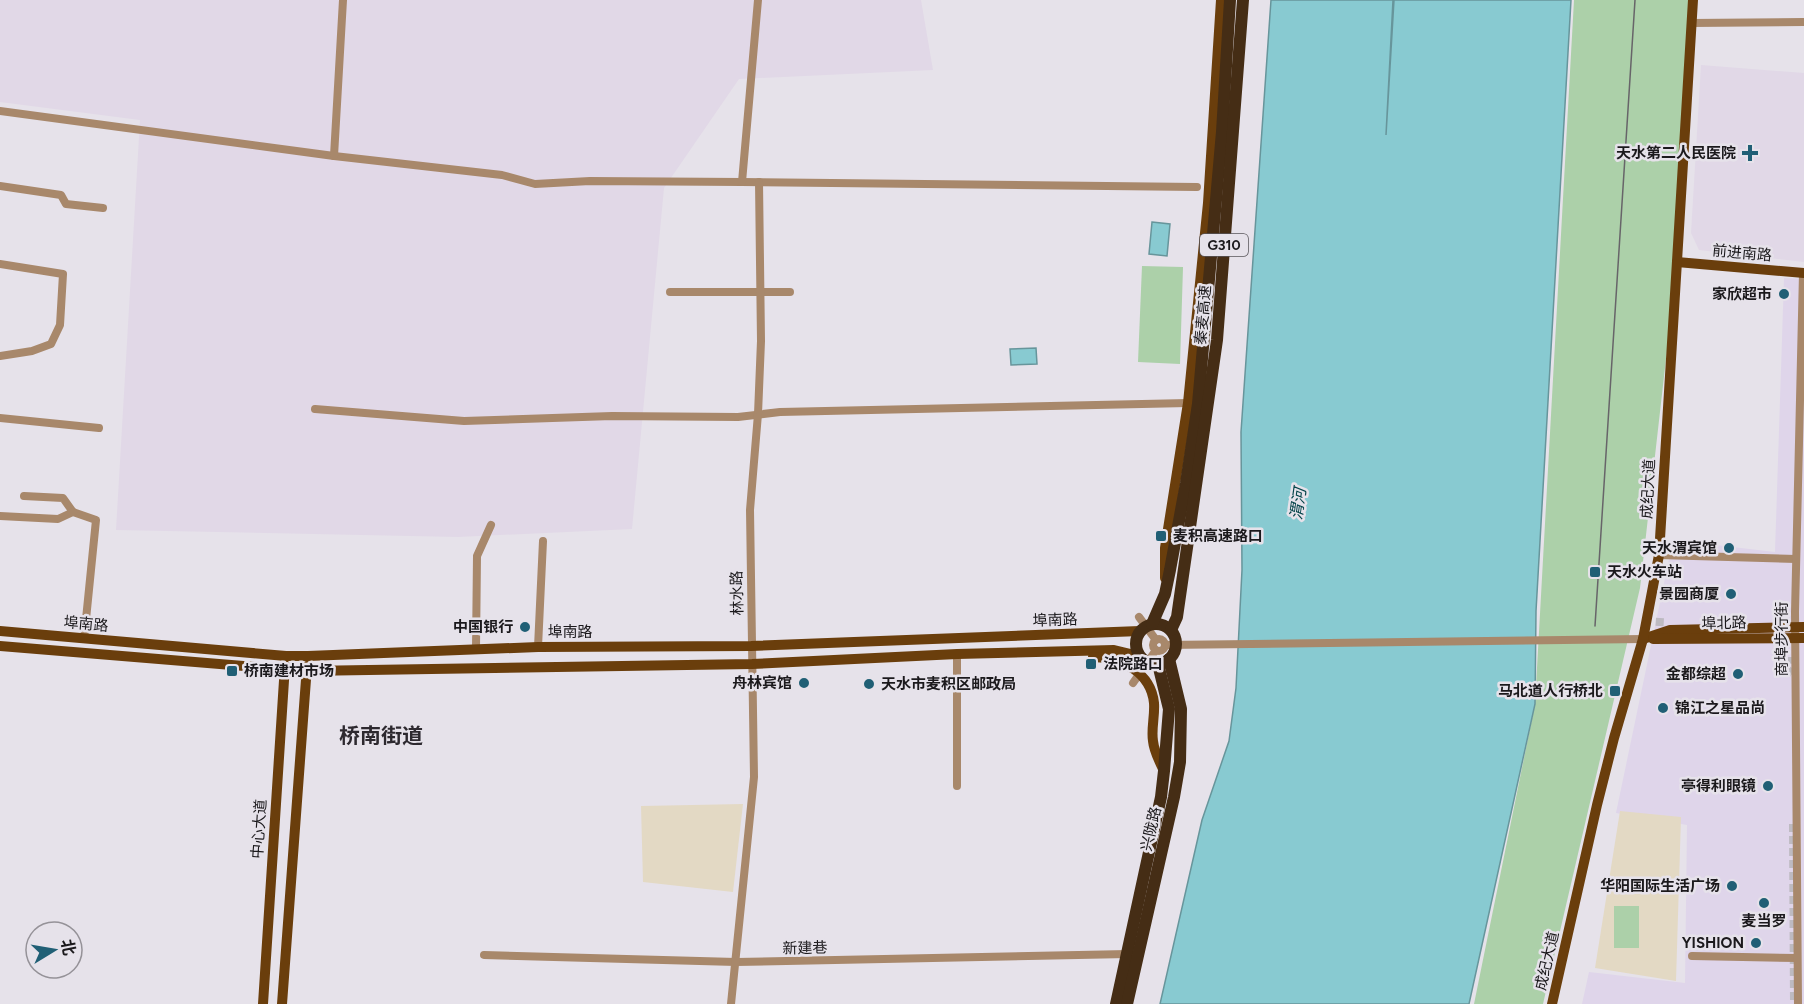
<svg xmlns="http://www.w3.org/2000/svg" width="1804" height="1004" font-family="Figtree,'Noto Sans SC',sans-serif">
	<rect width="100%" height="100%" fill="#e6e2ea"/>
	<polygon fill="#dfd5ea" points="1784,278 1804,279 1804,1004 1582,1004 1589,972 1685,983 1687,825 1616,813 1673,540 1775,552"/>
	<g fill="#e1d8e7">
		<polygon points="0,0 921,0 933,70 739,79 664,188 632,529 458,537 116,530 140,120 0,102"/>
		<polygon points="1701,65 1804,73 1804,262 1699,250 1691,233"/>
	</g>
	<g fill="#e3d9c4">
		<polygon points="743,804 733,892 643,882 641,806"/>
		<polygon points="1620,811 1681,817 1676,981 1595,968"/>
	</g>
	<g fill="#acd0a9">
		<polygon points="1574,0 1690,0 1677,262 1640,588 1543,1004 1474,1004 1535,704"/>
		<polygon points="1142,266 1183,267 1180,364 1138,362"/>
		<rect x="1614" y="906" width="25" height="42"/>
	</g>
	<g fill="#88cad1" stroke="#67959b" stroke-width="1.5">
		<polygon points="1271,0 1393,0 1386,135 1394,0 1571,0 1536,611 1535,704 1469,1004 1160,1004 1202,820 1229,741 1236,688 1242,570 1241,432"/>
		<polygon points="1152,222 1170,224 1167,256 1149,254"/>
		<polygon points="1036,348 1037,364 1011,365 1010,349"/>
	</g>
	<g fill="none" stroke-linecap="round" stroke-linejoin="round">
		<g stroke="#bdbac1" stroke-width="8" stroke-dasharray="8 4" stroke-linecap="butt">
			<polyline points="1660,618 1659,634 1664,634"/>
			<polyline points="1787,674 1792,668 1792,657"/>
			<polyline points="1793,824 1794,1004"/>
		</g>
		<g stroke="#a8886b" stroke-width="8">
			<polyline points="1691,23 1804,22"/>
			<polyline points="0,111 334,156 502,175 535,184 590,181 742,182 1197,187"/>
			<polyline points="334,156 343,0"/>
			<polyline points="742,182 758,0"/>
			<polyline points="0,186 61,195 66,204 103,208"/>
			<polyline points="0,264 63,274 60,325 51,344 32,351 0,356"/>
			<polyline points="670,292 790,292"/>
			<polyline points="315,409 464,421 612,416 738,417 780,412 1188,403"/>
			<polyline points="0,418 99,428"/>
			<polyline points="24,496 63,498 73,512 96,520 84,639"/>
			<polyline points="0,516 58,519 73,512"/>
			<polyline points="1659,555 1796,559"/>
			<polyline points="1139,617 1156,640"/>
			<circle cx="1159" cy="645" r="6"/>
			<polyline points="1165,645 1643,639"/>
			<polyline points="538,647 543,541"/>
			<polyline points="476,648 477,556 491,525"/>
			<polyline points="957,654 957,786"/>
			<polyline points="1133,683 1156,650"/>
			<polyline points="484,955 736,962 1128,954"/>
			<polyline points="1692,956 1797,958"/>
			<polyline points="731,1004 754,777 750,510 758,414 761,341 759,182"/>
			<polyline points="1798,1004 1795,612 1803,273"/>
		</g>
		<g stroke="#6a3e0c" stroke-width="10">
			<polyline points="1677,262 1804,273"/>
			<polyline points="1165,578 1165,548 1188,403 1208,203 1221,0"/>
			<polyline points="0,631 286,656 308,656 538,647 751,646 1140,631"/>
			<polyline points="1643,639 1670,630 1804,627"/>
			<polyline points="1653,639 1804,638"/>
			<polyline points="0,646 306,671 752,664 957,654 1114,650 1139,656"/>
			<path d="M1093,657c29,0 58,16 61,46 1,13 -3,26 -1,38 1,11 7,21 11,30"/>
			<polyline points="263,1004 285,665"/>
			<polyline points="282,1004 307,666"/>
			<polyline points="1552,1004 1597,805 1614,738 1643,639 1659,555 1693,0"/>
		</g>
		<g stroke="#452d15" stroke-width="12">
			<circle cx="1156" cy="644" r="20"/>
			<polyline points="1152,624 1165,594 1170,570 1186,483 1198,404 1222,132 1230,0"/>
			<polyline points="1171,630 1177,617 1217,340 1243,0"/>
			<polyline points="1116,1004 1161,797 1164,771 1169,709 1158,664"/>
			<polyline points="1127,1004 1174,797 1180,762 1181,709 1169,659"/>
		</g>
		<polyline stroke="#676469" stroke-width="1.5" points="1595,626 1635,0"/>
	</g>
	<g fill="#205f75" stroke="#e6e2ea" stroke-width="2">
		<path d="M1747 144h6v6h6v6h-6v6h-6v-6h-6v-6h6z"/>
		<circle cx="1784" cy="294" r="6"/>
		<rect x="1155" y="530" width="12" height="12" rx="3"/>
		<circle cx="1729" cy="548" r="6"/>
		<rect x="1589" y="566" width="12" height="12" rx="3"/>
		<circle cx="1731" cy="594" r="6"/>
		<circle cx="525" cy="627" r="6"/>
		<rect x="1085" y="658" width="12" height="12" rx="3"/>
		<rect x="226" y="665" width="12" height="12" rx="3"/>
		<circle cx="1738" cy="674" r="6"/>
		<circle cx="804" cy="683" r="6"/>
		<circle cx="869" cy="684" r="6"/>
		<rect x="1609" y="685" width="12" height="12" rx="3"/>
		<circle cx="1663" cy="708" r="6"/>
		<circle cx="1768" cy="786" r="6"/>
		<circle cx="1732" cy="886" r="6"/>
		<circle cx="1764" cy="903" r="6"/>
		<circle cx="1756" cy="943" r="6"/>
	</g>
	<g text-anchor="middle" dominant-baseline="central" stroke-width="5" stroke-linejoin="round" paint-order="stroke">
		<rect fill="#e6e2ea" stroke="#58555a" stroke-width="1.5" x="1200" y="234" width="48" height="22" rx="4.5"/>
		<g font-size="14" font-weight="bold" fill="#1b191c">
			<text x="1224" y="245">G310</text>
		</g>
		<g font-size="15" font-weight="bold" fill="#1b191c" stroke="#e6e2ea" text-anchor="end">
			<text x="1736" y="153">天水第二人民医院</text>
			<text x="1772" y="294">家欣超市</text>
			<text x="1173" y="536" text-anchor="start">麦积高速路口</text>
			<text x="1717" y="548">天水渭宾馆</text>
			<text x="1607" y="572" text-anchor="start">天水火车站</text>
			<text x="1719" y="594">景园商厦</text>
			<text x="513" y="627">中国银行</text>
			<text x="1103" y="664" text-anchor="start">法院路口</text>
			<text x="244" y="671" text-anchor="start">桥南建材市场</text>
			<text x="1726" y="674">金都综超</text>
			<text x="792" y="683">舟林宾馆</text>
			<text x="881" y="684" text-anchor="start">天水市麦积区邮政局</text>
			<text x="1603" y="691">马北道人行桥北</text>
			<text x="1675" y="708" text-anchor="start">锦江之星品尚</text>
			<text x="1756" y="786">亭得利眼镜</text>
			<text x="1720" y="886">华阳国际生活广场</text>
			<text x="1764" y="921" text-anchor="middle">麦当罗</text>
			<text x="1744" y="943">YISHION</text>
		</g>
		<g font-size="15" fill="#1b191c" stroke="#e6e2ea">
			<text transform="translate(1742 253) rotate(5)">前进南路</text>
			<text transform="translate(1203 315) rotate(-85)">秦麦高速</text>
			<text transform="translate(1648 489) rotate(-87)">成纪大道</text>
			<text transform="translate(737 593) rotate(-91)">林水路</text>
			<text transform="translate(1055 620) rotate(-2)">埠南路</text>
			<text transform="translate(1724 623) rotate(-1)">埠北路</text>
			<text transform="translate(86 624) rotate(5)">埠南路</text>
			<text x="570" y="632">埠南路</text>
			<text transform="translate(1782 639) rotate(-90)">商埠步行街</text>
			<text transform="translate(259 829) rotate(-86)">中心大道</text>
			<text transform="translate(1151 829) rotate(-77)">兴陇路</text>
			<text transform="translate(805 948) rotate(-1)">新建巷</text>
			<text transform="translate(1547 961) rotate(-77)">成纪大道</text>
		</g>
		<g font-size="16" font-style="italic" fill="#05444a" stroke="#e6e2ea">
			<text transform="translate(1298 504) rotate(-82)">渭河</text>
		</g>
		<g font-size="21" font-weight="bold" fill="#2d292f" stroke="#e6e2ea">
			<text x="381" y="735">桥南街道</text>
		</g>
	</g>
	<g transform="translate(54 950) rotate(79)"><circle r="28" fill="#e6e2ea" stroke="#959298" stroke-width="1.5"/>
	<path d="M0-4.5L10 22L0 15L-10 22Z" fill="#205f75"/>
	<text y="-9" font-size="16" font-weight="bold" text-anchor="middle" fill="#1b191c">北</text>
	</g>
</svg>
